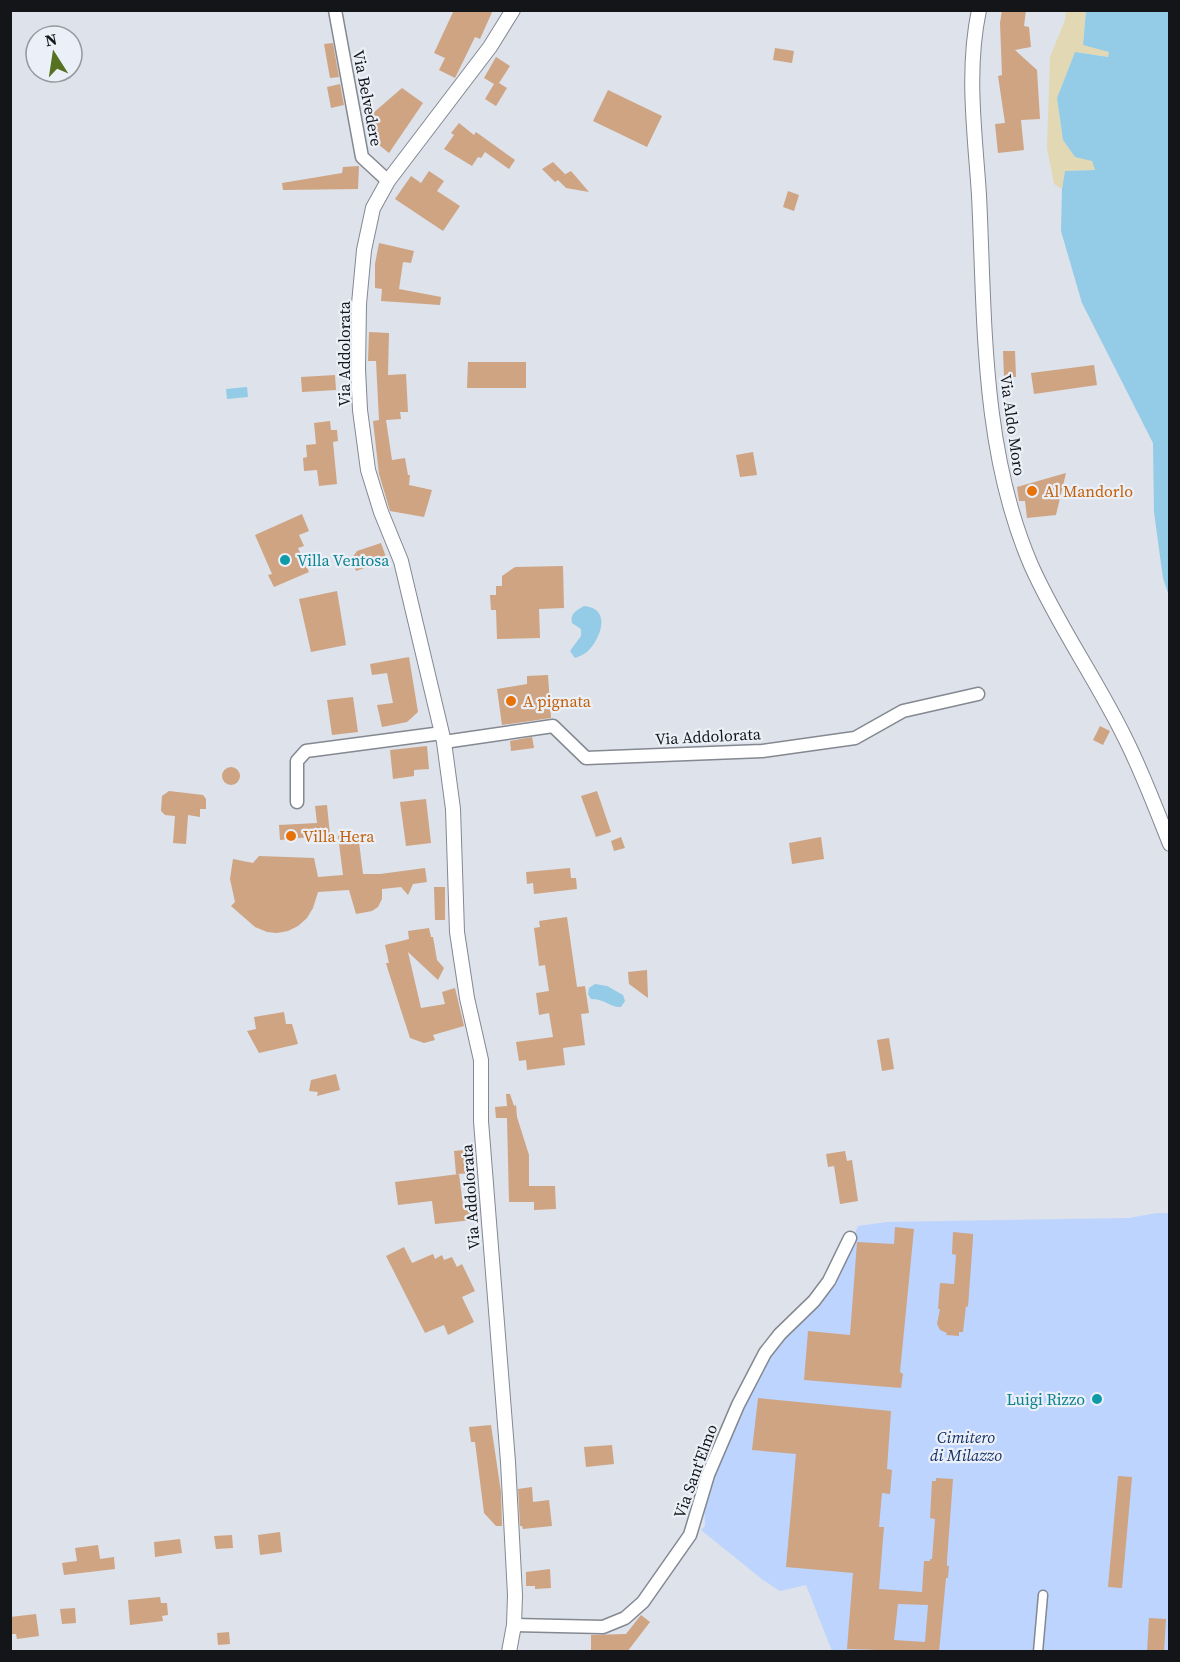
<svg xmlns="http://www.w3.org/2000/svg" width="1180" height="1662" font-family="'Source Serif 4',serif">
	<rect width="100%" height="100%" fill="#dde2eb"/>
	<polygon fill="#bdd4fe" points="1157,1213 1169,1213 1170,1627 1168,1651 832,1651 806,1585 780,1591 763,1580 701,1530 705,1526 704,1501 738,1413 770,1353 830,1287 858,1226 887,1222 1129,1218"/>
	<polygon fill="#e2d9b4" points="1066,11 1086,11 1083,44 1109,52 1109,57 1075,52 1057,98 1063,140 1075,157 1092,160 1095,170 1065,171 1062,189 1054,184 1047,148 1050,57 1065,20"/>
	<g fill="#94cbe6">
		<polygon points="1086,11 1169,11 1169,596 1163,578 1154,512 1153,443 1082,303 1061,231 1062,189 1065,171 1095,170 1092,161 1075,157 1063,140 1057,98 1075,52 1108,57 1109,52 1083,45"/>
		<polygon points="247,387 248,397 227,399 226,389"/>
		<path d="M584,606c27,2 18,31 4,45 -3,3 -8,5 -13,7l-5,-7 11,-15v-7l-9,-6c-2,-10 4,-12 12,-17z"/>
		<path d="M595,984l12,2 16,9 2,6 -4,6c-10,1 -16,-8 -30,-8l-3,-5 1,-6z"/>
	</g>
	<g fill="#cea483" fill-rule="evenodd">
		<polygon points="454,10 493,10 480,39 475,37 455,78 439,70 445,58 434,53"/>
		<polygon points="1002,10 1026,10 1024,26 1029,27 1031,47 1015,50 1037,70 1040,119 1021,120 1024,150 998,153 995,124 1005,123 998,76 1002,75 1000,23"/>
		<polygon points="333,43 339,77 330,78 324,44"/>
		<polygon points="775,48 794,51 792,63 773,60"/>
		<polygon points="496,57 510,66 499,83 507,88 496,106 485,99 494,84 484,78"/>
		<polygon points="340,84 344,105 331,108 327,87"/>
		<polygon points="402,88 423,103 389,153 368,136 365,120"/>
		<polygon points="608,90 662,116 647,147 593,121"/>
		<polygon points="459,123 474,135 476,132 515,160 509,169 485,152 481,158 478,157 472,166 444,149 454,135 451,133"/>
		<polygon points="553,162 565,174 562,176 571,171 589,192 566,188 558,180 555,182 542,169"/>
		<polygon points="359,166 358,189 283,190 282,183 342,173 343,167"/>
		<polygon points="429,171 444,181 437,191 460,206 443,231 395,199 411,176 421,183"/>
		<polygon points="788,191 799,195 794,211 783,207"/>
		<polygon points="379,243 414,251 411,263 403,262 399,289 441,297 440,305 381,301 382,289 375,288 375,264"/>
		<polygon points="369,332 389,333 388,375 406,374 408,412 400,412 401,419 386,420 392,460 405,458 408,475 410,475 409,485 432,490 424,517 390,511 379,474 373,421 379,420 376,361 368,361"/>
		<polygon points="1003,351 1015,351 1016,377 1004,377"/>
		<polygon points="468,362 526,362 526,388 467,388"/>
		<polygon points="1094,365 1097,385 1034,394 1031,373"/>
		<polygon points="335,375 336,390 302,392 301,377"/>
		<polygon points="330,421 331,430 337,430 338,441 333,442 337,484 319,486 317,470 304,471 303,458 307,457 306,445 316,444 314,423"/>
		<polygon points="753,452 757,475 740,477 736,455"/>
		<polygon points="1066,473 1056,515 1027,518 1025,501 1019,501 1017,487"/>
		<polygon points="302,514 309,531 299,535 304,546 298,548 309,572 274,587 268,575 272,574 255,535"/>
		<polygon points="381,543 387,560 356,571 352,558 357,551"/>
		<polygon points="563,566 564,608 539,609 540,638 497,639 496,610 491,610 490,595 496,595 496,586 502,586 502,576 515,567"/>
		<polygon points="337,591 346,645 311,652 299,599"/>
		<polygon points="409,657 418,712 407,722 382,727 377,705 393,703 387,673 372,675 370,664"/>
		<polygon points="548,675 551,718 502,725 497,689 527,684 527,676"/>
		<polygon points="353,697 358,732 332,735 327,700"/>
		<polygon points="1100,726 1110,731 1103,745 1093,740"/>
		<polygon points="532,737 534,748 511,751 510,741"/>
		<polygon points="427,746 429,769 414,770 414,776 393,779 390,750"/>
		<circle cx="231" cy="776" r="9"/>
		<polygon points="169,791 203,795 206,799 206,809 200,809 200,817 188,815 186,844 173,843 175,816 165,815 161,811 162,796"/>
		<polygon points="597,791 611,832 596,837 581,796"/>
		<polygon points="426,799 431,843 406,846 400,802"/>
		<polygon points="327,805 330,835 280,840 279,825 317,823 315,806"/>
		<polygon points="358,834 363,874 380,874 425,868 427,882 413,884 408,895 401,887 382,889 382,899 378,907 372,911 356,914 349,890 318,892 313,908 307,918 298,926 288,931 277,933 267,932 255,927 231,906 235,902 230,879 233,859 253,863 259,856 314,858 318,877 343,875 338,836"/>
		<polygon points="621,837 625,848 614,851 611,841"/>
		<polygon points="821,837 824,859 792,864 789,843"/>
		<polygon points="570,868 571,878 576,878 577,889 534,894 533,883 527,884 526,872"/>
		<polygon points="434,887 445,887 445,920 435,920"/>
		<polygon points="567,917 577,987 585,986 589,1013 581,1014 585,1045 563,1048 565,1065 527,1070 526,1060 519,1061 516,1042 553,1037 549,1013 539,1015 536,993 549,991 545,965 539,966 534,928 540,927 539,921"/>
		<polygon points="429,928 431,937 433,937 437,960 444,968 438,980 408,952 421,1008 445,1004 442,992 455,988 464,1026 433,1035 435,1040 424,1043 410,1038 388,970 386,963 389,963 385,945 409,939 408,931"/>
		<polygon points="647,970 648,998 629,984 628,972"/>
		<polygon points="284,1012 286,1024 292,1024 298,1044 259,1053 247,1031 256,1029 254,1017"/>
		<polygon points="889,1038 894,1069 882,1071 877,1040"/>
		<polygon points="336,1074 340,1090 317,1096 318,1092 309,1091 311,1080"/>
		<polygon points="506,1094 510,1094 514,1106 516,1105 517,1117 529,1155 529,1186 555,1186 556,1209 534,1210 534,1202 509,1202 507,1118 496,1118 495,1107 507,1106"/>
		<polygon points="472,1149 474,1173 456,1174 454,1151"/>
		<polygon points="845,1151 847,1161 852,1160 858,1201 840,1204 834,1166 828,1167 826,1154"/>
		<polygon points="459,1174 463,1205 471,1204 473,1220 435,1224 432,1201 398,1205 395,1182"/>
		<polygon points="895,1227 914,1229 900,1372 903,1374 901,1388 804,1380 808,1331 850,1335 857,1242 894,1244"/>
		<polygon points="953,1232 973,1234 973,1238 968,1307 966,1306 963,1332 959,1332 959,1336 946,1335 947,1333 940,1330 937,1324 940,1309 938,1309 940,1283 954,1284 956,1255 952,1254"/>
		<polygon points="404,1247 412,1263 433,1254 435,1259 442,1255 444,1260 452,1257 457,1267 462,1264 475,1291 462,1297 474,1322 448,1335 444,1325 425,1333 386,1256"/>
		<path d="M758,1398l133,13 -4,58 5,1 -2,24 -8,-1 -3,34h5l-5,62 43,3 2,-31h6v-2h2l3,-40 -5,-1 2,-37h4v-3l17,1 -6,81v6h2l-1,12h-2l-7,74 -92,-3 6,-76 -67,-6 10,-113 -44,-4zM898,1604l30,1 -3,37 -31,-2z"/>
		<polygon points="491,1425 501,1492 502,1526 496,1526 484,1513 475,1442 471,1442 469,1427"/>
		<polygon points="612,1445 614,1464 586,1467 584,1447"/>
		<polygon points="1118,1476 1132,1477 1122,1588 1108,1587"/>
		<polygon points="532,1487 533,1502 549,1500 552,1526 523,1529 522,1526 520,1526 518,1489"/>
		<polygon points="280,1532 282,1552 260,1555 258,1535"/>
		<polygon points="232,1535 233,1548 216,1549 214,1536"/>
		<polygon points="180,1539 182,1553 155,1557 154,1542"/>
		<polygon points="98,1545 100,1559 114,1557 115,1569 64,1575 62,1563 77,1561 75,1548"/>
		<polygon points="550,1569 551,1588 535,1589 535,1586 526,1586 526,1572"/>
		<polygon points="160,1597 161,1603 167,1603 168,1615 162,1616 163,1621 130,1625 128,1600"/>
		<polygon points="75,1608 76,1623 62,1624 60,1609"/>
		<polygon points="36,1614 39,1636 17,1639 16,1634 10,1634 10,1617"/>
		<polygon points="641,1615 650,1622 627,1652 591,1652 591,1635 626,1634"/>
		<polygon points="1149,1618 1166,1619 1164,1652 1147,1652"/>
		<polygon points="229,1632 230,1644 218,1645 217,1633"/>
	</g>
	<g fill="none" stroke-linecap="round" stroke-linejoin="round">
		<defs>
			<polyline id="pedestrian" points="1038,1652 1043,1595"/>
			<g id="minor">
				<polyline points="335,10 362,157 388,181"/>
				<polyline points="444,742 553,726 586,758 762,751 855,738 903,711 978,694"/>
				<polyline points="297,802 297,761 306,751 442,733"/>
				<polyline points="514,1625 603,1627 625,1618 643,1602 690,1535 708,1475 738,1405 765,1353 780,1334 814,1301 829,1281 850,1238"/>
			</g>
			<g id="tertiary">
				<path d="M979,10c-13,61 -4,124 0,185 6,124 2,254 52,370 27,61 66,115 95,175 17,34 30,69 44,104"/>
				<polyline points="509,1652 514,1625 515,1595 508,1462 481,1121 481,1060 467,998 457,932 453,809 444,742 401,561 381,512 368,470 360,410 358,369 359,304 364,250 373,208 388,181 490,47 513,10"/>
			</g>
		</defs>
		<use href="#pedestrian" stroke="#848890" stroke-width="11"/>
		<use href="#minor" stroke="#848890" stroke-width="15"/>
		<use href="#tertiary" stroke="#848890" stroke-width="16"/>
		<use href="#pedestrian" stroke="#fff" stroke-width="8"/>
		<use href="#minor" stroke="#fff" stroke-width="12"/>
		<use href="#tertiary" stroke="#fff" stroke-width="14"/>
	</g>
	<g fill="#e8710a" stroke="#ebf0f8" stroke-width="2">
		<circle cx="1032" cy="491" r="6"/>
		<circle cx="511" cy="701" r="6"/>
		<circle cx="291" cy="836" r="6"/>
	</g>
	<g fill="#0f9aa8" stroke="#ebf0f8" stroke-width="2">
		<circle cx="285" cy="560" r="6"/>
		<circle cx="1097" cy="1399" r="6"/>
	</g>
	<g text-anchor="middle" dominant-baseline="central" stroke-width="4.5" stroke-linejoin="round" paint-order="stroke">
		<g font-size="16" fill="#131518" stroke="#ebf0f8">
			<text transform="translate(368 98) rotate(79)">Via Belvedere</text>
			<text transform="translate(344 354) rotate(-90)">Via Addolorata</text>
			<text transform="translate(1013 425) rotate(82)">Via Aldo Moro</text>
			<text transform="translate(708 736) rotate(-3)">Via Addolorata</text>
			<text transform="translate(470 1197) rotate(-94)">Via Addolorata</text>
			<text transform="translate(695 1471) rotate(-70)">Via Sant'Elmo</text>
		</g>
		<g font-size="16" fill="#c56008" stroke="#ebf0f8" text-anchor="start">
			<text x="1044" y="491">Al Mandorlo</text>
			<text x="523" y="701">A pignata</text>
			<text x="303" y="836">Villa Hera</text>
		</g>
		<g font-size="16" fill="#0d838f" stroke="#ebf0f8" text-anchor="start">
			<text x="297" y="560">Villa Ventosa</text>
			<text x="1085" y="1399" text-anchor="end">Luigi Rizzo</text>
		</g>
		<g font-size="16" font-style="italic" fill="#153064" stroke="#ebf0f8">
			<text x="966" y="1437">Cimitero<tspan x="966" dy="18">di Milazzo</tspan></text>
		</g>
	</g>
	<rect width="1180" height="1662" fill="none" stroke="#131518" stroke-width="24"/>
	<g transform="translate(54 54) rotate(348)"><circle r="28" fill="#ebf0f8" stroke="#95989e" stroke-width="1.5"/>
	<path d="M0-4.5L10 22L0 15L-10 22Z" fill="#577123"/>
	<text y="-9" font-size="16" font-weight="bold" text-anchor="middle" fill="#131518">N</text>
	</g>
</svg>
